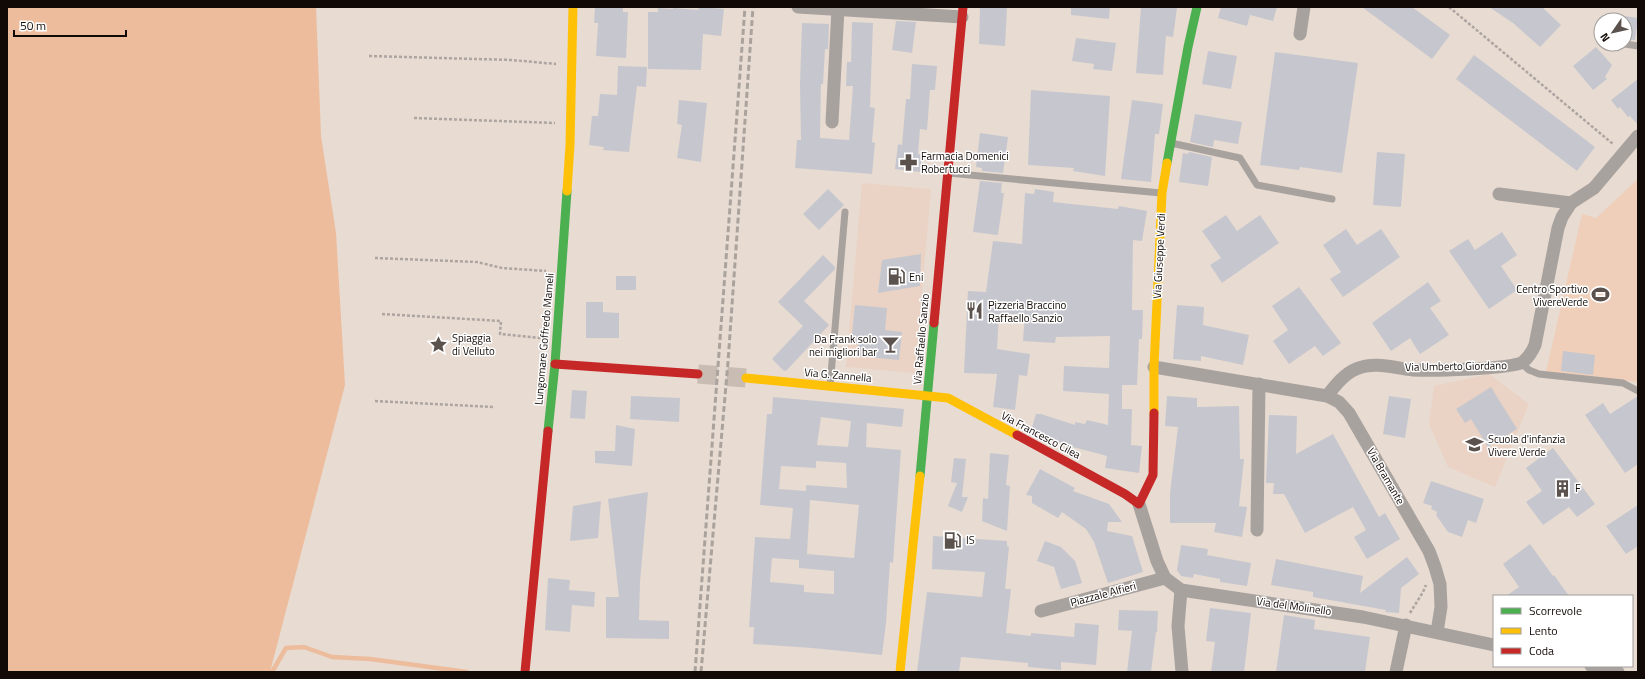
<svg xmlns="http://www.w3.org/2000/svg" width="1645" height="679" font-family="'Titillium Web',sans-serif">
	<rect width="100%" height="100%" fill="#e8dbd2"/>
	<g fill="#ead3c4">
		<polygon points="862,183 931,189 915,373 846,367"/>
		<polygon points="1489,374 1529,404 1495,487 1448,467 1429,424 1434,386"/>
	</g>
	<polygon fill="#efcfb9" points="1638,177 1638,382 1546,372 1582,214 1596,218 1636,181"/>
	<polygon fill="#ecbc9c" points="7,7 316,7 321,136 336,233 345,385 270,672 7,672"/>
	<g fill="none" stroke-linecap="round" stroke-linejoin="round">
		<polyline stroke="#ecbc9c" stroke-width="4.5" points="272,672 286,648 304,647 332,657 370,659 467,672"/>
	</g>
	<g fill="#c6c7ce" fill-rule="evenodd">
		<polygon points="595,7 623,7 623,12 628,12 626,58 596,56 598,23 594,23"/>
		<polygon points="699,7 724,9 721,36 703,34 701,70 648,69 648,12 658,12 658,8 673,9 673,8 698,10"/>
		<polygon points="980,7 1007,8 1005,46 979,44"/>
		<polygon points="1071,7 1110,7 1109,19 1071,15"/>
		<polygon points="1141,7 1177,8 1173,37 1166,36 1163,75 1136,73"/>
		<polygon points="1221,7 1277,7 1273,21 1250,15 1247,26 1218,18"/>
		<polygon points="1362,7 1412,7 1450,35 1432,59"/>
		<polygon points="1489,7 1542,7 1561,25 1540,47 1513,23"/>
		<polygon points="1625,16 1638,18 1635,40 1625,39"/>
		<polygon points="896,21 916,22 912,53 892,50"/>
		<polygon points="852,22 873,23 870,107 875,108 872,142 875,143 872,174 795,168 797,140 801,140 800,83 802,23 829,24 828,49 825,49 823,84 821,84 820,138 849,140 853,86 846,86 847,62 851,62"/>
		<polygon points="1076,38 1116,43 1112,71 1093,69 1094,64 1072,61"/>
		<polygon points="1596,47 1612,65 1605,77 1607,79 1593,90 1573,66"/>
		<polygon points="1208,51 1237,56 1231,89 1202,84"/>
		<polygon points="1275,52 1358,63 1342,173 1300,167 1299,170 1260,165"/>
		<polygon points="1474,55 1595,147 1577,171 1456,79"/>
		<polygon points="912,64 937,66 935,90 930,90 927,130 920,129 918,154 922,155 920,172 895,169 898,144 902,145 906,99 910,99"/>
		<polygon points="618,66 647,67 646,87 637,86 629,152 603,150 604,147 589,145 592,116 598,116 600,94 617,95"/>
		<polygon points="1638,79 1638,125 1630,116 1628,117 1620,107 1618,109 1611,100"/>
		<polygon points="1031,90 1110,96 1105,176 1073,171 1074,168 1028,165"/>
		<polygon points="679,100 707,103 701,162 677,158 682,125 677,124"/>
		<polygon points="1132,100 1163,104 1159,134 1155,134 1151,182 1121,179"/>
		<polygon points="1195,114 1242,122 1238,144 1214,140 1213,147 1190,142"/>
		<polygon points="980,133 1008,137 1003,173 982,171 982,168 976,167"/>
		<polygon points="1189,152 1212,157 1208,186 1179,182 1183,153 1188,154"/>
		<polygon points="1377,152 1405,154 1401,207 1373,205"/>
		<polygon points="980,181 1002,183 1001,193 1004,193 998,235 973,232"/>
		<polygon points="828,189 844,205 819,230 803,214"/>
		<polygon points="1035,189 1054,192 1053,202 1118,209 1119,206 1147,211 1142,241 1133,240 1132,310 1143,310 1142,339 1139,339 1137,385 1122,385 1122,409 1132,409 1131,445 1142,446 1139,473 1105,468 1107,456 1069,446 1042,436 1031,431 1036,414 1041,414 1075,425 1075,422 1085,424 1087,420 1108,425 1109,394 1063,391 1064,366 1109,368 1110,336 1056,337 1055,343 1023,341 1025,314 999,314 997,349 1030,354 1027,376 1019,375 1015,410 993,407 997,374 964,373 968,291 986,292 993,241 1022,244 1025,193 1034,194"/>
		<polygon points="1226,215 1237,231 1260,215 1279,243 1222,283 1210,265 1221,258 1202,231"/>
		<polygon points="1346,229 1357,245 1381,229 1400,257 1343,297 1330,279 1341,272 1323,245"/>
		<polygon points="1502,232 1517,255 1501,266 1517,290 1489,309 1449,251 1468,239 1475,250"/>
		<polygon points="921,254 920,286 878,293 882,260"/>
		<polygon points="823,255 835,267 835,269 804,301 829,325 786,371 783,370 772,359 803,326 778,302"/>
		<rect x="616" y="276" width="20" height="14"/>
		<polygon points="1428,282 1441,301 1430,308 1449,335 1420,354 1410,338 1391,351 1372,323"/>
		<polygon points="1299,287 1341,343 1323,356 1315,346 1289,364 1273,341 1288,330 1272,306"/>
		<polygon points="586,302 603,302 603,312 619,313 619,338 586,338"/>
		<polygon points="855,305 887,308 885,330 902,332 899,360 856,356 858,344 851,344"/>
		<polygon points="1177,305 1204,307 1203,325 1249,335 1243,365 1201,356 1201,361 1173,359"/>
		<polygon points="1563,351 1595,355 1593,375 1561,371"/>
		<polygon points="1491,387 1517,429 1488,447 1471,419 1465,423 1456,409"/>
		<polygon points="572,390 587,391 585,419 570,418"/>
		<polygon points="631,396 680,398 679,422 630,419"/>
		<polygon points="1167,396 1197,398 1197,407 1239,406 1240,459 1244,459 1239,506 1247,507 1242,537 1214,532 1216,523 1170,523 1170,493 1178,427 1165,426"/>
		<polygon points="1389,396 1411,399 1405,438 1383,434"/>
		<polygon points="1638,396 1638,464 1625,473 1585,415 1603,403 1610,414"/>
		<path d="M773,397l131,12 -2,18 -35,-4 -1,24 35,3 -8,113 -3,-1 -4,61 -4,32 -70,-7 -59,-4 1,-17h-5l6,-90 35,2 3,-31 -33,-3 7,-91h5zM821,417l30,4 -3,26 -31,-2zM816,461l30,2 1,25 -41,-3v6l-27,-2 2,-23 35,2zM810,500l49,5 -5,53 -47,-4zM772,558l27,2v8l35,3v23l-30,-2v-7l-34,-3z"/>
		<polygon points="1269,415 1297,416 1296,454 1333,434 1379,517 1385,513 1400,539 1367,559 1354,537 1366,530 1353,507 1305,533 1284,494 1273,494 1274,483 1266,483"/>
		<polygon points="616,425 635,429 632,466 595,463 595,451 615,451"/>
		<polygon points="1553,448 1595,504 1577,517 1569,507 1543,525 1526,502 1542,491 1526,468"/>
		<polygon points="990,453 1009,455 1006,485 1010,486 1007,531 982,521 983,498 988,499"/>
		<polygon points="954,458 966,459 962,497 968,497 962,512 948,506 957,483 951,482"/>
		<polygon points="1040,469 1075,488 1073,491 1109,504 1122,522 1108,522 1107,531 1132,536 1143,572 1108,583 1094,542 1086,529 1062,512 1058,518 1032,503 1032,496 1026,495"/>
		<polygon points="1431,481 1484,499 1476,523 1468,520 1462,537 1448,532 1436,515 1437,512 1431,509 1432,506 1423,503"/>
		<polygon points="648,492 640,582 639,620 669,621 669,639 606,638 606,597 619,597 608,499"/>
		<polygon points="601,501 598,538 570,541 573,506"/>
		<polygon points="1638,505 1638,546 1626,554 1606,526"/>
		<polygon points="933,536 1007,541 1007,546 1009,547 1005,589 1011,589 1006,633 1031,636 1031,633 1074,637 1075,623 1099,625 1096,665 1061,662 1061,670 1028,667 1028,663 961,657 959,672 917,672 927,592 982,597 985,572 932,569"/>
		<polygon points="1045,541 1061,547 1075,561 1082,583 1061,589 1054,567 1037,561"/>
		<polygon points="1530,544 1553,576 1554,575 1569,596 1506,596 1519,587 1503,564"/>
		<polygon points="1181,545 1208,549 1207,555 1251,563 1247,586 1220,582 1220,579 1194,574 1193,578 1181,576 1177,570"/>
		<polygon points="1407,557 1419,574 1401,588 1399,613 1385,612 1386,610 1313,597 1313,592 1271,585 1276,559 1363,576 1360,593"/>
		<polygon points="548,578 570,580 569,590 595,592 594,607 572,605 570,632 545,630"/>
		<polygon points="1210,608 1251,613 1244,672 1211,672 1215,642 1206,641"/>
		<polygon points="1119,610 1158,611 1157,632 1156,632 1151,672 1127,672 1132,631 1118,630"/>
		<polygon points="1284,615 1315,620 1314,629 1370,637 1365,672 1276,672"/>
	</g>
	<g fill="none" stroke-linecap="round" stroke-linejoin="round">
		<polyline stroke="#c8bcb3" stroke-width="19" stroke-dasharray="19 10" stroke-linecap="butt" points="698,374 746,378"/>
		<g stroke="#aca5a1" stroke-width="2.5" stroke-dasharray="3 2" stroke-linecap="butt">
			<polyline points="1449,7 1613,144"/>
			<polyline points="369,56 512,60 556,64"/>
			<polyline points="414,118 555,123"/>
			<polyline points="375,258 477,262 502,268 546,271"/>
			<polyline points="382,314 501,321 500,334 541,338"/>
			<polyline points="375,401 495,407"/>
			<polyline points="1410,613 1423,592 1426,585"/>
		</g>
		<g stroke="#a8a29e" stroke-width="7">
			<polyline points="1625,44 1638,46"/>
			<polyline points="1171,143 1240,158 1257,185 1332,199"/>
			<polyline points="948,173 1161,193"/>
			<polyline points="1521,363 1529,370 1539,374 1623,383 1638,391"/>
			<polyline points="830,386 845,212"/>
		</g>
		<g stroke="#a8a29e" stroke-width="13">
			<polyline points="798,7 962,17"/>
			<polyline points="1300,34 1304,7"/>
			<polyline points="832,122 838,9"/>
			<polyline points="1499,194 1571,203"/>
			<polyline points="1154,367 1327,396 1339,402 1349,413 1429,551 1435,567 1440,584 1441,607 1437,632"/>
			<path d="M1327,396c8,-10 17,-22 29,-27 19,-8 38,-1 57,1 18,1 98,-1 110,-8 6,-5 9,-10 12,-17l23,-117 4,-11 9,-14 23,-15 44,-52"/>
			<polyline points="1139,504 1157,561 1165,578 1181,590 1363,617 1494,645"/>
			<polyline points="1257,530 1259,384"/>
			<polyline points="1181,590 1178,626 1182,672"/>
			<polyline points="1041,611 1165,578"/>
			<polyline points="1591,666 1618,672"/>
			<polyline points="1396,672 1406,625"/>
		</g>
		<g stroke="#4caf50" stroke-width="9">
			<polyline points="1167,163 1188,47 1197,7"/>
			<polyline points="548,431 555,364 567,191"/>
			<polyline points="920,476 934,323"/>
		</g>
		<g stroke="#ffc107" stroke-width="9">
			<polyline points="567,191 570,145 573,7"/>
			<polyline points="746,378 948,398 1017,435"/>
			<polyline points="1154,413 1154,367 1162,193 1167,163"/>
			<polyline points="900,672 920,476"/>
		</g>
		<g stroke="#c62828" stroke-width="9">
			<polyline points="934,323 963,7"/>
			<polyline points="555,364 698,374"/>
			<polyline points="1017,435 1125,494 1139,504 1153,475 1154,413"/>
			<polyline points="525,672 548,431"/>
		</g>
		<g stroke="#aaa39d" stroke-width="3" stroke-dasharray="6 3" stroke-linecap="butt">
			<polyline points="695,672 745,7"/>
			<polyline points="701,672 728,362 753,7"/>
		</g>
	</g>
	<defs>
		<symbol id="pharmacy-bare" viewBox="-9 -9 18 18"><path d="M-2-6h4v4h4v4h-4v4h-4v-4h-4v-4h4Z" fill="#5c524d" stroke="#fff" stroke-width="2.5" paint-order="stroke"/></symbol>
		<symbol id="fuel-bare" viewBox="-9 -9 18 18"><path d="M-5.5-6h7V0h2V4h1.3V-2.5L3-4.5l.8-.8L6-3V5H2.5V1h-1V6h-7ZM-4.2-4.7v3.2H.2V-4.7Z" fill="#5c524d" stroke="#fff" stroke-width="2.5" paint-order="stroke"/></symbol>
		<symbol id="stadium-bare" viewBox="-9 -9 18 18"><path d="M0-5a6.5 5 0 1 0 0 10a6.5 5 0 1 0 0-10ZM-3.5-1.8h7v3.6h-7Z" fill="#5c524d" stroke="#fff" stroke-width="2.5" paint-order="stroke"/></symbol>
		<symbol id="restaurant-bare" viewBox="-9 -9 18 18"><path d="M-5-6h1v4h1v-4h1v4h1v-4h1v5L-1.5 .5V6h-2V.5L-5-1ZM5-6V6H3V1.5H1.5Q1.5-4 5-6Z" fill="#5c524d" stroke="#fff" stroke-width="2.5" paint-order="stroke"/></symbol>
		<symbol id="sight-bare" viewBox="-9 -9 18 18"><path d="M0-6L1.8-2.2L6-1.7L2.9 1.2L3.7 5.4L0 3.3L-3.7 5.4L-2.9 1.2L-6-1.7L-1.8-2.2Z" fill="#5c524d" stroke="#fff" stroke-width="2.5" paint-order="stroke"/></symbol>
		<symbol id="bar-bare" viewBox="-9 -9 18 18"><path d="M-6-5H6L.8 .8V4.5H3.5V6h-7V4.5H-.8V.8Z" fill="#5c524d" stroke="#fff" stroke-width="2.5" paint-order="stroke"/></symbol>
		<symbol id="school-bare" viewBox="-9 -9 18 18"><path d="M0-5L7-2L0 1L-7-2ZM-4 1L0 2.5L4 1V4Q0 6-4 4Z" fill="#5c524d" stroke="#fff" stroke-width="2.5" paint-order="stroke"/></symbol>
		<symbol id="building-bare" viewBox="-9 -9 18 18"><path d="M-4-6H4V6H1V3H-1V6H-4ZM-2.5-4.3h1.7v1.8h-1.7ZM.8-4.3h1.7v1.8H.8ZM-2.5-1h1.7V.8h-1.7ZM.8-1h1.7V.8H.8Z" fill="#5c524d" stroke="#fff" stroke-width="2.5" paint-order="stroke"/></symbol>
	</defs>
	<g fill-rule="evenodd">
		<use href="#pharmacy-bare" x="896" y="150" width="25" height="25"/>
		<use href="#fuel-bare" x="884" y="264" width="25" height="25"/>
		<use href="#stadium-bare" x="1588" y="282" width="25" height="25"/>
		<use href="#restaurant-bare" x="962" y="298" width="25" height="25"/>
		<use href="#sight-bare" x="426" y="332" width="25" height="25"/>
		<use href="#bar-bare" x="878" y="332" width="25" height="25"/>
		<use href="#school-bare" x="1462" y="432" width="25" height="25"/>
		<use href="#building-bare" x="1550" y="476" width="25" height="25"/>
		<use href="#fuel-bare" x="940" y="528" width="25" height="25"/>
	</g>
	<g text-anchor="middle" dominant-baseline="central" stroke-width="3" stroke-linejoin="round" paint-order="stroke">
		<g font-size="11" fill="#110905" stroke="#fff" text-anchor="start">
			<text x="921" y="156">Farmacia Domenici<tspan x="921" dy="13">Robertucci</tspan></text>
			<text x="909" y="277">Eni</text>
			<text x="1588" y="289" text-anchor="end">Centro Sportivo<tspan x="1588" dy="13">VivereVerde</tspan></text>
			<text x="988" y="305">Pizzeria Braccino<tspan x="988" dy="13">Raffaello Sanzio</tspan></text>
			<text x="452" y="338">Spiaggia<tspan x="452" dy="13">di Velluto</tspan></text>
			<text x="877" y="339" text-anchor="end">Da Frank solo<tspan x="877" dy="13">nei migliori bar</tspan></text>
			<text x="1488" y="439">Scuola d'infanzia<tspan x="1488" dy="13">Vivere Verde</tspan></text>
			<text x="1575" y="488">F</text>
			<text x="966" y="540">IS</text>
		</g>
		<g font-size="11" fill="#110905" stroke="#fff">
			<text transform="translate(1159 256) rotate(-87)">Via Giuseppe Verdi</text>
			<text transform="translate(544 339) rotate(-85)">Lungomare Goffredo Mameli</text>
			<text transform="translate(921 339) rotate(-85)">Via Raffaello Sanzio</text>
			<text transform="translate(1456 366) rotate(-1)">Via Umberto Giordano</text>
			<text transform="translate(838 375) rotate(5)">Via G. Zannella</text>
			<text transform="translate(1041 435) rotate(28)">Via Francesco Cilea</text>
			<text transform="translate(1386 476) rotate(60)">Via Bramante</text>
			<text transform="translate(1103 594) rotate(-15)">Piazzale Alfieri</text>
			<text transform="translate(1294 606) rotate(8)">Via del Molinello</text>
		</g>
	</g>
	<rect width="1645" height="679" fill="none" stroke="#110905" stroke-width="16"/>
	<rect x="1493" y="595" width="140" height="72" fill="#ffffff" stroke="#a09d9b"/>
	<rect x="1501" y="608" width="20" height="6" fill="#4caf50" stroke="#a09d9b"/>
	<text x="1529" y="615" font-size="12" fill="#110905">Scorrevole</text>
	<rect x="1501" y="628" width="20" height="6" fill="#ffc107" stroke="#a09d9b"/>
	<text x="1529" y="635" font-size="12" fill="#110905">Lento</text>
	<rect x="1501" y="648" width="20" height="6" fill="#c62828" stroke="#a09d9b"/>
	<text x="1529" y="655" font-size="12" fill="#110905">Coda</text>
	<g transform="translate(1613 32) rotate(236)"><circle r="19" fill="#ffffff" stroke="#a09d9b"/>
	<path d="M0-3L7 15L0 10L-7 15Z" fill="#5c524d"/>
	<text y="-6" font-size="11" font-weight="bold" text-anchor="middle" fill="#110905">N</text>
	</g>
	<path d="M14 30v6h112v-6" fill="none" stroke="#110905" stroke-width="2"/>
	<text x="20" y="30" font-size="12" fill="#110905" stroke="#ffffff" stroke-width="3" paint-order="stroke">50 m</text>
</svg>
